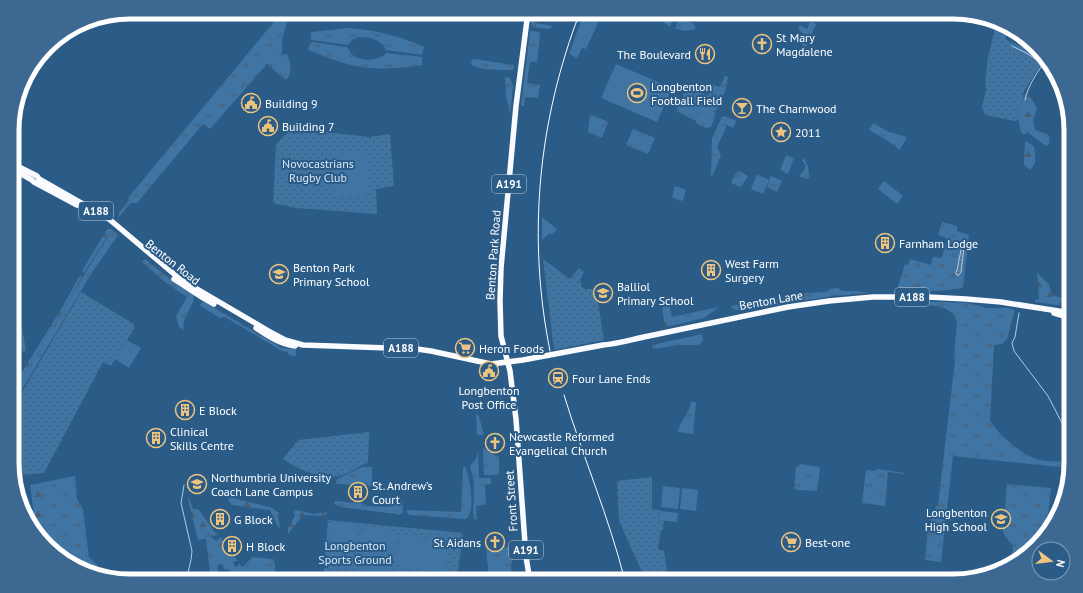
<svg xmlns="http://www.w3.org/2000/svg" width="1083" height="593" font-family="'PT Sans',sans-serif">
	<defs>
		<pattern id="grass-tufts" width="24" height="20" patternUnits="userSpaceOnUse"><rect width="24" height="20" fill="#4074a3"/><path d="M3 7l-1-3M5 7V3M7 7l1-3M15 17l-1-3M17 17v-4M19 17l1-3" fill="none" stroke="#475e73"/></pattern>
		<pattern id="forest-firs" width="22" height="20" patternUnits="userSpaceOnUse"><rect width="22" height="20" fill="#4074a3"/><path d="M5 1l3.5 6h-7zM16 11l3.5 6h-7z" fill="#475e73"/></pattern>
		<pattern id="park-dots" width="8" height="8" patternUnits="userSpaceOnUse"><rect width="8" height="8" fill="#4074a3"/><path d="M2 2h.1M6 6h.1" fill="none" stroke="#475e73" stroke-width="1.8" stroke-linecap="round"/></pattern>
		<pattern id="water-rules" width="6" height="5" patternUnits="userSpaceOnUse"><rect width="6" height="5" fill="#5d7d9b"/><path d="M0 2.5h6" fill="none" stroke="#556777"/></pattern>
	</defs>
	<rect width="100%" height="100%" fill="#2b5b87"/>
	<g fill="url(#grass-tufts)">
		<path d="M282,12h2l3,3 3,-3h8l-7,10 -4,-1 -5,19v14h5c4,9 6,18 -1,26l-19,-16 -57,65 -7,-5 -66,79h-6l-13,15 1,-5 10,-13 -1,-2z"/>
		<polygon points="532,12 537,12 535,23 553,26 549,29 533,27 531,25"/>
		<polygon points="656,12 666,12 672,15 673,20 670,27 662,21"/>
		<path d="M875,12h26l-2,6c-10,2 -17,4 -27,0z"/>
		<polygon points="682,20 693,23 696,29 684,31 675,28 678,22"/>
		<polygon points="810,21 816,24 806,47 802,45 806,35 801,32 798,27 799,25 807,29"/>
		<path d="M349,28c27,2 51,8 75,19l-2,8 -36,-5c-4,-11 -24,-17 -34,-10 -1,2 -3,3 -4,5l-36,-5 -1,-2v-6z"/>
		<polygon points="530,31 533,31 539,32 540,35 537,62 530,62 527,83 540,85 538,98 525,97 524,106 521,106"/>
		<path d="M312,42l35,5c2,2 2,4 4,6 7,9 28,9 35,0l36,4v8c-26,4 -53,6 -78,-2 -12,-3 -24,-9 -36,-13l2,-6z"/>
		<path d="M474,59l40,6 -1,5c-9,0 -36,1 -42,-6l1,-4z"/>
		<polygon points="725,76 728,77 726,88 721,102 717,103 714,99 708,96 713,85 720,87"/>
		<polygon points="505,77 510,78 513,86 510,115 506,95"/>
		<polygon points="699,113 712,119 715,113 716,114 711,127 706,128 697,124 696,121"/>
		<polygon points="590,114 608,122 602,138 588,132"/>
		<polygon points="724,116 735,120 736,122 733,128 727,125 717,147 721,155 712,177 711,176 712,138 722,117"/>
		<polygon points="873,123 889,132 907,137 900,150 885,139 869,130"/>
		<polygon points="633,129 655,138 648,154 626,145"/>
		<polygon points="786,155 794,158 788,174 780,170"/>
		<polygon points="804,157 808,167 810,177 808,179 799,176 800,174 802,174 806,165 804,164 804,162 802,161"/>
		<polygon points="739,171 748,176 741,187 731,183 736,173"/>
		<polygon points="757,174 769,180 763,194 751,189"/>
		<polygon points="771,176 782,181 777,192 767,187"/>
		<polygon points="884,181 903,196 897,204 878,189"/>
		<polygon points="675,186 686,190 683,200 680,201 672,197"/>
		<polygon points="942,222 957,226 957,231 969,235 963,288 939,291 897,290 905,264 908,265 910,259 931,265 933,257 942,258 947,238 938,235"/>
		<polygon points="108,229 111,229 118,235 91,274 17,398 13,416 13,391 63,310 109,234 106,231"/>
		<path d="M144,260h2l33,26 15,9c0,13 -13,22 -10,35l-5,-3 -3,-11 11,-19 -22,-15 -23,-20z"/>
		<path d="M838,288l4,3h16l11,2 -37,3 -61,10c-11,0 -30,9 -39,2l-1,-2 70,-10 3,-3 23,-1 3,-3z"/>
		<path d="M915,301l53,2 19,5h21l7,2 -8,29 -5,5 -8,1 -4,76c10,14 29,32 46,38 9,3 21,2 31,3l1,6 -115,-12 -12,106 -16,-2 3,-32 8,-21 2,-2 17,-145 -1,-4 3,-34c-5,-18 -28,-17 -43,-17z"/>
		<polygon points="203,302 206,303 277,345 281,348 296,349 296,356 291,356 288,354 288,352 282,351 225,317 220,318 199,305"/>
		<polygon points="719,307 704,318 679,324 672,317"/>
		<polygon points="702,334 703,340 699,345 679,345 653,349 652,345"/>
		<path d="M691,402h5l-3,32 -15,-2c2,-11 11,-18 13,-30z"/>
		<polygon points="476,414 479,416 484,435 477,435"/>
		<polygon points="483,448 499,457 499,475 484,475"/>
		<polygon points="478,452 479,478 491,478 491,484 485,485 486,505 476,506 477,520 473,518 474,483 470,466 476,459"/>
		<polygon points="801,464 819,467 820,469 817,491 798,490 794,488 796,468 797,466"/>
		<polygon points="362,467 372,467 372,486 336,484 337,479"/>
		<path d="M463,467h2l1,2c4,12 10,41 0,50l-56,-4 -3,-2v-3l54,2z"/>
		<polygon points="877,469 905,473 904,474 888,472 885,506 862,503 866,470 875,471"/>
		<polygon points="75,476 77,499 83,510 89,557 107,575 71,565 42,538 44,522 40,483"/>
		<polygon points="1007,484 1051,488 1047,524 1052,525 1011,566 1013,546 1003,533"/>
		<polygon points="335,501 366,504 367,506 387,507 387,501 402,501 403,513 400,515 397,515 396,514 340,507 334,504"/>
		<polygon points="201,528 215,532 218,535 212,536 212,538 217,541 220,537 238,561 235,561 233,563 235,567 238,566 239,563 242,567 253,557 273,559 275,564 275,577 279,581 231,581 227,580 230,570 224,569 221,563 217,567 219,574 211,574 210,572 206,539 200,532"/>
		<polygon points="514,546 511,568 513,581 489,581 486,548"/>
	</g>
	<g fill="url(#forest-firs)">
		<path d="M1028,93l9,15 -4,12 2,10 15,5 -1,9 -3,2 -16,-12h-8c-6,-13 -3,-28 3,-40z"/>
		<path d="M1025,141l9,5c1,9 4,17 -4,24l-6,-5z"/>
		<polygon points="106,231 109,233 84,273 82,271"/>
		<polygon points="1037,272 1049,285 1052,295 1071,301 1071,307 1035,302 1035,300 1039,299"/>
		<polygon points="80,275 82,277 63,310 13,391 14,385 63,306"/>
		<polygon points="668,298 672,317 679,324 665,327 661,299"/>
		<polygon points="40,483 44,522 42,538 33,530 34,515 30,485"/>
		<path d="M230,497l42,11 7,5c-2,6 2,10 0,16l-9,-19 -38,-5 -4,-4z"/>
		<polygon points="189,498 193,509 198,509 215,532 201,528 200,532 206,539 198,540 188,499"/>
		<polygon points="297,510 314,514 327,512 326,516 303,515 288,534 288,528 295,515 293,512"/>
	</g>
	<g fill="url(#park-dots)">
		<polygon points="991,22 1008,27 1006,40 1030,50 1044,60 1024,91 1019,120 1015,121 985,115 982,107 986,90 985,82 988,57 995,28"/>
		<polygon points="687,87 714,98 716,98 719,99 717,110 714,111 702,106 696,121 676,111"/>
		<polygon points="291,128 370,137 390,134 394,186 376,189 377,214 296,208 273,203 276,145"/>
		<polygon points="543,259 570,279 579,268 584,272 580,280 582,287 585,289 596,289 604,340 554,350"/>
		<polygon points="81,292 134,324 135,327 111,366 103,362 44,473 13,476 13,421 18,399"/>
		<polygon points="13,295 17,298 26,351 13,354"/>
		<path d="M369,432l-1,31c-9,2 -16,9 -25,12 -19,6 -45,-5 -60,-16l15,-19z"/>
		<polygon points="652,477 652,509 660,510 659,520 664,521 663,530 661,530 658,548 659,550 664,550 668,578 667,579 667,581 646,581 619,521 617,481"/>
		<polygon points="328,520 463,533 457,581 323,581"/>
	</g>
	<g fill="#4074a3">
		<polygon points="587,12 603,12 586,49 582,48 577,58 569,54 582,18"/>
		<polygon points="616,64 672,88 657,122 601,98"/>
		<polygon points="686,93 702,100 695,116 679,109"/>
		<polygon points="702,106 714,111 715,113 712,119 699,113"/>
		<polygon points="334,151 366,152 367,197 333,196"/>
		<polygon points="542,217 557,229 552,235 550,233 542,240"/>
		<polygon points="127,340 141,348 129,368 115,359"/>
		<polygon points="663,486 680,488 678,509 661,507"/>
		<polygon points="682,488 698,490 696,511 680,509"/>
		<polygon points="660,511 678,513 677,522 659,520"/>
		<polygon points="331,523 356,526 352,568 327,566"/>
		<polygon points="364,526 398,532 389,581 381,581 356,577"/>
		<polygon points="401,535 449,543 444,573 396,565"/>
		<polygon points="396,569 444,576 443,581 394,581"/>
	</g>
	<polygon fill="url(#water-rules)" stroke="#accde7" points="962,245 964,247 961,272 958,276 956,274 956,272 957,270"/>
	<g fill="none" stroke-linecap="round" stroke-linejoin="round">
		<g stroke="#accde7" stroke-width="1">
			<polyline points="1012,46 1028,54 1043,64 1052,67"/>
			<path d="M1025,100c3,-14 10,-24 18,-36"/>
			<polyline points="1019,313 1015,337 1012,343 1014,351 1048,396 1064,427 1071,449"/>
			<path d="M184,485l-3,18 11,48c0,10 -5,20 -5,30"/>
		</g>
		<g stroke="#f9fbfe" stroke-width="5.5">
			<polyline points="528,12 516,106 501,268 500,301 501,336 510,371 516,419 526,557 530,581"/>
			<path d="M13,164l24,12 2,3 70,40 71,60 92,54 13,7 18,5 114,4 14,2 60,13 32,-4 80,-15c14,-1 27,-5 41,-8l144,-30 41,-6 44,-4h55l38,2 35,3 70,11"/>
			<polyline points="13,169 32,180 34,182 77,205"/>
			<polyline points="174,279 200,296 214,304"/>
			<polyline points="1054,313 1071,318"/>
			<path d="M256,328c12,8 24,16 39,18"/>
		</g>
		<g stroke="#fff" stroke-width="1">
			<path d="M550,351c-23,-115 -12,-230 30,-339"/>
			<path d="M564,395c19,62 45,122 61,186"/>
		</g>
	</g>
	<defs>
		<symbol id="church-ring" viewBox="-11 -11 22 22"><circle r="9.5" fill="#2b5b87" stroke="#edc47f" stroke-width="1.5"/><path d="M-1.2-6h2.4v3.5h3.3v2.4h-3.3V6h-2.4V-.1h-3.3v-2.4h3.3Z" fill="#edc47f"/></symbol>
		<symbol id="restaurant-ring" viewBox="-11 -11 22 22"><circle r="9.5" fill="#2b5b87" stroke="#edc47f" stroke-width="1.5"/><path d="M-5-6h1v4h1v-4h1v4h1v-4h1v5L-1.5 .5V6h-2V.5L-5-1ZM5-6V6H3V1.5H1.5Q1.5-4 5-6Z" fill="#edc47f"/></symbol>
		<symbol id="stadium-ring" viewBox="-11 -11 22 22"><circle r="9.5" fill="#2b5b87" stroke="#edc47f" stroke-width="1.5"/><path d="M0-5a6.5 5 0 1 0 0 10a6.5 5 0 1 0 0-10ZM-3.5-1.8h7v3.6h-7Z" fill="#edc47f"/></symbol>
		<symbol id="civic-ring" viewBox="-11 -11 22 22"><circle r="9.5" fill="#2b5b87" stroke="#edc47f" stroke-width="1.5"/><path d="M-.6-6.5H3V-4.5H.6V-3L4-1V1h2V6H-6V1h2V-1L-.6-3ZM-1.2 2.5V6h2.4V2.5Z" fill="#edc47f"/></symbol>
		<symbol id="bar-ring" viewBox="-11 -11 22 22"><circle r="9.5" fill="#2b5b87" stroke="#edc47f" stroke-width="1.5"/><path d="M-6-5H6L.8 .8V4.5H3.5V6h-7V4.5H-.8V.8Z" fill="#edc47f"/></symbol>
		<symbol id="sight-ring" viewBox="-11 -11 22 22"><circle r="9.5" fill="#2b5b87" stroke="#edc47f" stroke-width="1.5"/><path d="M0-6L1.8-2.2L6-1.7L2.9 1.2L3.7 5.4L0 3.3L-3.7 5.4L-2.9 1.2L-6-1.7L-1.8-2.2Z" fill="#edc47f"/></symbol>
		<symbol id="building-ring" viewBox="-11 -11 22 22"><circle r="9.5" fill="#2b5b87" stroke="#edc47f" stroke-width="1.5"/><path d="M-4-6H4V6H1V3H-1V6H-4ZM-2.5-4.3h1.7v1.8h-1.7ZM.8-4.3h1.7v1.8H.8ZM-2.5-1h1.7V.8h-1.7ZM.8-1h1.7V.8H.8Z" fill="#edc47f"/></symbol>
		<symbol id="school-ring" viewBox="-11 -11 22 22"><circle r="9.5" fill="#2b5b87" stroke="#edc47f" stroke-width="1.5"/><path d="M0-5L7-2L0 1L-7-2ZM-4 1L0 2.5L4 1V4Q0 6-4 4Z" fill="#edc47f"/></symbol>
		<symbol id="supermarket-ring" viewBox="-11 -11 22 22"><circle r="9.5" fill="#2b5b87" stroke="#edc47f" stroke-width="1.5"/><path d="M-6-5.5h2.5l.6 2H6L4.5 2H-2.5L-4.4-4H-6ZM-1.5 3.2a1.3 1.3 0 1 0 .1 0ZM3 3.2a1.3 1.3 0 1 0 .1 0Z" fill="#edc47f"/></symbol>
		<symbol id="station-ring" viewBox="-11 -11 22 22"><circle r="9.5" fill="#2b5b87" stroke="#edc47f" stroke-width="1.5"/><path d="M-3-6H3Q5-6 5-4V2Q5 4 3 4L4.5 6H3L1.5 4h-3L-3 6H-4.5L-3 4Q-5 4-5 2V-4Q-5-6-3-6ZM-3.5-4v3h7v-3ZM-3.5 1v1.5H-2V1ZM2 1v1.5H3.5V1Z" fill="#edc47f"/></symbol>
		<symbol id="university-ring" viewBox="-11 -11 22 22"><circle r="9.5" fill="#2b5b87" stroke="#edc47f" stroke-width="1.5"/><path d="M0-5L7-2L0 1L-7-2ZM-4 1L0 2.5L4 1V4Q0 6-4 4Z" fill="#edc47f"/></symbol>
	</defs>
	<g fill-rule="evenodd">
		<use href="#church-ring" x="751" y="33" width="22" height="22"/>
		<use href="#restaurant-ring" x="694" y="43" width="22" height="22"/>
		<use href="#stadium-ring" x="626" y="82" width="22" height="22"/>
		<use href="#civic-ring" x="240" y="92" width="22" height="22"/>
		<use href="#bar-ring" x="731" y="97" width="22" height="22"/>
		<use href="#civic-ring" x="257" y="115" width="22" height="22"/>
		<use href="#sight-ring" x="770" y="121" width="22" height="22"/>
		<use href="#building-ring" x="874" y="232" width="22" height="22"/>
		<use href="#building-ring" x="700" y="259" width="22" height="22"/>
		<use href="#school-ring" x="268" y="263" width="22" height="22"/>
		<use href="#school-ring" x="592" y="282" width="22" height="22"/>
		<use href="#supermarket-ring" x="454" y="337" width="22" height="22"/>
		<use href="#civic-ring" x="478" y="360" width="22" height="22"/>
		<use href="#station-ring" x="547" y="367" width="22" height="22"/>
		<use href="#building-ring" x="174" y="399" width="22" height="22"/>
		<use href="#building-ring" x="145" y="427" width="22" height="22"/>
		<use href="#church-ring" x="484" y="432" width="22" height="22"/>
		<use href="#university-ring" x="186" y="473" width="22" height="22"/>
		<use href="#building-ring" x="347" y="481" width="22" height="22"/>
		<use href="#building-ring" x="209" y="508" width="22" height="22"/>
		<use href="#school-ring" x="990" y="508" width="22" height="22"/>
		<use href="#church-ring" x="484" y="531" width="22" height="22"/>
		<use href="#supermarket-ring" x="780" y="531" width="22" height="22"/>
		<use href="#building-ring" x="221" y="535" width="22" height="22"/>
	</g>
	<g text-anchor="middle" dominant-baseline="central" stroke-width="4" stroke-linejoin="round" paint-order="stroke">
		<g fill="#2b5b87" stroke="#bfcedb" stroke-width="1">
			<rect x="492" y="175" width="34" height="18" rx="3"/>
			<rect x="79" y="202" width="34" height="18" rx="3"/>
			<rect x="895" y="288" width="34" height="18" rx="3"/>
			<rect x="384" y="339" width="34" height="18" rx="3"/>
			<rect x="509" y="541" width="34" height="18" rx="3"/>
		</g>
		<g font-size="11" font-weight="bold" fill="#fff">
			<text x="509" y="184">A191</text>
			<text x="96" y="211">A188</text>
			<text x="912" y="297">A188</text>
			<text x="401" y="348">A188</text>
			<text x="526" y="550">A191</text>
		</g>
		<g font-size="12" fill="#fff" stroke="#2b5b87" text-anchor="start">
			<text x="776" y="37">St Mary<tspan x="776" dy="14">Magdalene</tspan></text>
			<text x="691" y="54" text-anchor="end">The Boulevard</text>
			<text x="651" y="86">Longbenton<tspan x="651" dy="14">Football Field</tspan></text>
			<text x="265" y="103">Building 9</text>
			<text x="756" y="108">The Charnwood</text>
			<text x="282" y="126">Building 7</text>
			<text x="795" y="132">2011</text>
			<text x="899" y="243">Farnham Lodge</text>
			<text x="725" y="263">West Farm<tspan x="725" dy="14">Surgery</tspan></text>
			<text x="293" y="267">Benton Park<tspan x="293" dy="14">Primary School</tspan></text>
			<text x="617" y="286">Balliol<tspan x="617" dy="14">Primary School</tspan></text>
			<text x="479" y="348">Heron Foods</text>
			<text x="572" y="378">Four Lane Ends</text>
			<text x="489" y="390" text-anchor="middle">Longbenton<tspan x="489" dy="14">Post Office</tspan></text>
			<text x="199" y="410">E Block</text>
			<text x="170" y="431">Clinical<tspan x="170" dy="14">Skills Centre</tspan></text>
			<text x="509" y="436">Newcastle Reformed<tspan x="509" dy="14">Evangelical Church</tspan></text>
			<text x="211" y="477">Northumbria University<tspan x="211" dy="14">Coach Lane Campus</tspan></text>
			<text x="372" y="485">St. Andrew’s<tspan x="372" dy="14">Court</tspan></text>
			<text x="987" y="512" text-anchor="end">Longbenton<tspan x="987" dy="14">High School</tspan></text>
			<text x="234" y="519">G Block</text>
			<text x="481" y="542" text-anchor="end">St Aidans</text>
			<text x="805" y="542">Best-one</text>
			<text x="246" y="546">H Block</text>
		</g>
		<g font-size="12" fill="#dae9f6" stroke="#2b5b87">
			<text x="318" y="163">Novocastrians<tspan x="318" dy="14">Rugby Club</tspan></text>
			<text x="355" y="545">Longbenton<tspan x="355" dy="14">Sports Ground</tspan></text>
		</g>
		<g font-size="12" fill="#fff" stroke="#2b5b87">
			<text transform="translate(493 255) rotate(-86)">Benton Park Road</text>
			<text transform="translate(173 262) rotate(38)">Benton Road</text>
			<text transform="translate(771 300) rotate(-10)">Benton Lane</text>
			<text transform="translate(511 501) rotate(-94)">Front Street</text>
		</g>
	</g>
	<path d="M0 0H1083V593H0ZM130 19H953A111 111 0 0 1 1064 130V463A111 111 0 0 1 953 574H130A111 111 0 0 1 19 463V130A111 111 0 0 1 130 19Z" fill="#3c6891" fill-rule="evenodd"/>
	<path fill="none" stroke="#fff" stroke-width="5" d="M130 19H953A111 111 0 0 1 1064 130V463A111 111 0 0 1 953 574H130A111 111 0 0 1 19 463V130A111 111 0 0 1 130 19Z"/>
	<g transform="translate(1051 561) rotate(105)"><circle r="19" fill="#2b5b87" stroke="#809db7"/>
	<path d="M0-3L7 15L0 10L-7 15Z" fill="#edc47f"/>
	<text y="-6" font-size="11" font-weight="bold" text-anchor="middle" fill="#ffffff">N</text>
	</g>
</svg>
